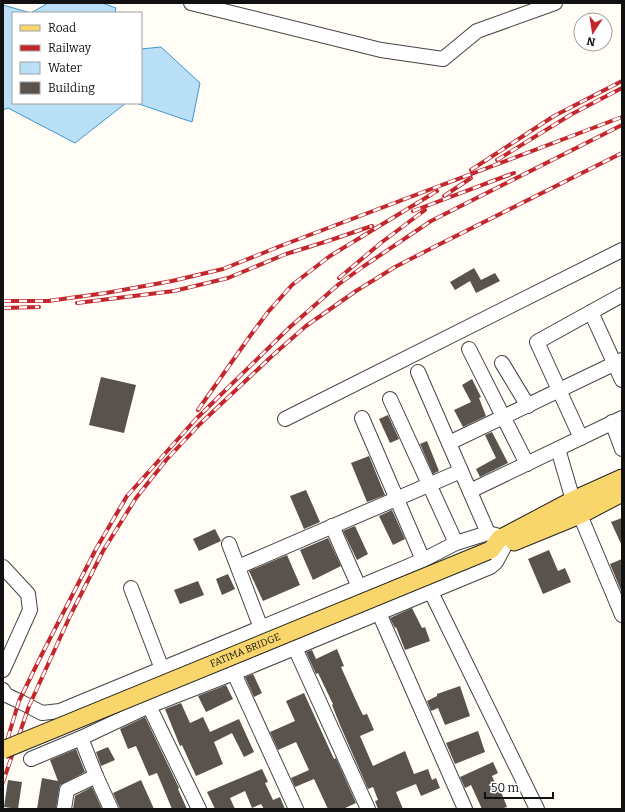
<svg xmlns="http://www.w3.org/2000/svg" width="625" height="812" font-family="Bitter,serif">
	<rect width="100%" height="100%" fill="#fffdf5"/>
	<g fill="#b9e0f7" stroke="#3f96cf">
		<polygon points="48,3 102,3 116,8 115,13 13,13 13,103 126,103 75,143 8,108 3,110 3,5 31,13"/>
		<polygon points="161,47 200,83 192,122 136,103 141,103 141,49"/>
	</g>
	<g fill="#5a524d">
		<polygon points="474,268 481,280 495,273 500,281 476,293 470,281 455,290 450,282"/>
		<polygon points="101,377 136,385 124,433 89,425"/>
		<polygon points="472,379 481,397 479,398 486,416 463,427 454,410 471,402 462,385"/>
		<polygon points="388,415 399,439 390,443 379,419"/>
		<polygon points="492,432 508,463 480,477 476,469 496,458 485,435"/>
		<polygon points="427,441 439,471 433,474 420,444"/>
		<polygon points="369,456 385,495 367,502 351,463"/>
		<polygon points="306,490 320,522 304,529 290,496"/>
		<polygon points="392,510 405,539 393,545 379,516"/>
		<polygon points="622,518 622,546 611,522"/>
		<polygon points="355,526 368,554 357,560 343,531"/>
		<polygon points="215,529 221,541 199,551 193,539"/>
		<polygon points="328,538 341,566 313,580 300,550"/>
		<polygon points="549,550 558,571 565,568 571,582 543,594 528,559"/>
		<polygon points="287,555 300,585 263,601 249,571"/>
		<polygon points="622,559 622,593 610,564"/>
		<polygon points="228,574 235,589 222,595 216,579"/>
		<polygon points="198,581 204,595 180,604 174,590"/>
		<polygon points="412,608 422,628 425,627 430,641 405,650 396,627 395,628 390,618"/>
		<polygon points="337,649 344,666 341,667 358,705 363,715 367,714 374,730 360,736 373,766 405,751 414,774 428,769 432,780 436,778 440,788 421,796 416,784 396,792 403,809 378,809 375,801 378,800 373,787 368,789 340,725 332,705 333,704 318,673 316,674 306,652 312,650 316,659"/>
		<polygon points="253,674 262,693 254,697 245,677"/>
		<polygon points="226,685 233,699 206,712 198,696"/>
		<polygon points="460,686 470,716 445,725 438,708 431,711 427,701 437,696 437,694"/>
		<polygon points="304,693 334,759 336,758 356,803 343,809 328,809 314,779 295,787 291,778 309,770 296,742 278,750 270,732 295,721 286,701"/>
		<polygon points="181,703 190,723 203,717 210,732 239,719 254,752 244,757 232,733 214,742 223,764 196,776 182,745 180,746 165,709"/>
		<polygon points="145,717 179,788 178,789 187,809 172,809 157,773 149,776 136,746 128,749 120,729"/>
		<polygon points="478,731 485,752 455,764 446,743"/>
		<polygon points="108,747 115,760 101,766 96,752"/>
		<polygon points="76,749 85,772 60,785 59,789 56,809 37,809 42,778 58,781 50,760"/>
		<polygon points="493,762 498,773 492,776 498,790 500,789 507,807 500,809 482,809 471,785 465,788 460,777"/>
		<polygon points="262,769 268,782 265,783 273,800 280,797 285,809 264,809 261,804 252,808 245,791 230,798 235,809 215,809 207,792"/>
		<polygon points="8,780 22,782 18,809 4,807"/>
		<polygon points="141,780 154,809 120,809 113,793"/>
		<polygon points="92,787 102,809 73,809 75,796"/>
	</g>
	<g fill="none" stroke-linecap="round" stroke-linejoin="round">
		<defs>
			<g id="minor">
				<polyline points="191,3 381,50 443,59 477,31 555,3"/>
				<polyline points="591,312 622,380"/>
				<polyline points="469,349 527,464"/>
				<polyline points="502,363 528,406"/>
				<polyline points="418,372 488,533"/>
				<polyline points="390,399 456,543"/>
				<polyline points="362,418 423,560"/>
				<polyline points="285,419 622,250"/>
				<polyline points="612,422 622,449"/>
				<polyline points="581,438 537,342 622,295"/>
				<polyline points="449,443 622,360"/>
				<polyline points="558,449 573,500"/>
				<polyline points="470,491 622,418"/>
				<polyline points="580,515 622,615"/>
				<polyline points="332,526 359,587"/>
				<polyline points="229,544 261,628"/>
				<polyline points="3,567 28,594 30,610 3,670"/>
				<polyline points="238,567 461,471"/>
				<polyline points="131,588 162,669"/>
				<polyline points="431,592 537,809"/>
				<polyline points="379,613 465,809"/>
				<polyline points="295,648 368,809"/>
				<polyline points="234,673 296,809"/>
				<polyline points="3,690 6,695 19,701 42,713 60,711 359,587 423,560 456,543 488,533 503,537"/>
				<polyline points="149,706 199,809"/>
				<polyline points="81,738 96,776 111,809"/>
				<polyline points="31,759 81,738 149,706 234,673 490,567 496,562 504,547"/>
				<polyline points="64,809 67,790 96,776"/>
			</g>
			<g id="major">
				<polyline points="514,542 580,515 622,493"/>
				<polyline points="491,550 500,538 503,537 573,500 622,478"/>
			</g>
		</defs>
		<use href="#minor" stroke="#444" stroke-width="16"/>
		<use href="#major" stroke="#222" stroke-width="19"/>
		<use href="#minor" stroke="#fff" stroke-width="14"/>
		<use href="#major" stroke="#f9d66b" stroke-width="17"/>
		<defs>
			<g id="rail">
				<polyline points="497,160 572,114 622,88"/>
				<polyline points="471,170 554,116 622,81"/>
				<polyline points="444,196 471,178"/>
				<polyline points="413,211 514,173"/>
				<polyline points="339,278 382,242 425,210"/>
				<polyline points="3,301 48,301 106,293 172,281 223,269 283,245 622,117"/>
				<polyline points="77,303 174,291 228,278 286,254 328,241 372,226"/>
				<polyline points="3,308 39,307"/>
				<polyline points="198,410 250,336 268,312 292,285 330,256 437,191"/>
				<polyline points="3,754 19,701 41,656 96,549 127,496 195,420 290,327 339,284 364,266 431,221 622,125"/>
				<polyline points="3,782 29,706 70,616 103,551 136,498 167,459 200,424 272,356 306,326 356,291 395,267 432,248 622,153"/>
			</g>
		</defs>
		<use href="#rail" stroke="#c4262e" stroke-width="4"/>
		<use href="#rail" stroke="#fff" stroke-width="2.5" stroke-dasharray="8" stroke-linecap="butt"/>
		<defs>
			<g id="major-bridge">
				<path id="s1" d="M3,750l485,-199"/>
			</g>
		</defs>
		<use href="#major-bridge" stroke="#222" stroke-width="19" stroke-linecap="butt"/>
		<use href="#major-bridge" stroke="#f9d66b" stroke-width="17"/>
	</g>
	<g text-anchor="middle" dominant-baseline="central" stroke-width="4" stroke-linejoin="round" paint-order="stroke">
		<g font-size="10" fill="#111" stroke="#fff">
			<text stroke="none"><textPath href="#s1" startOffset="262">FATIMA BRIDGE</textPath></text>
		</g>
	</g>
	<rect width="625" height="812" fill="none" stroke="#111111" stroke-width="8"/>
	<rect x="12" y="12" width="130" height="92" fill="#ffffff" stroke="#a0a0a0"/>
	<rect x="20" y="25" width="20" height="6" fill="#f9d66b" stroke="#a0a0a0"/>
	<text x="48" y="32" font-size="12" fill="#111111">Road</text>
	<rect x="20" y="45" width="20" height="6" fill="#c4262e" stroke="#a0a0a0"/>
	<text x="48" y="52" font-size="12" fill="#111111">Railway</text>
	<rect x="20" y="62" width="20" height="12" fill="#b9e0f7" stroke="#a0a0a0"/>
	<text x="48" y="72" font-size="12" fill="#111111">Water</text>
	<rect x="20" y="82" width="20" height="12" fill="#5a524d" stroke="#a0a0a0"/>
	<text x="48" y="92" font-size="12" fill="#111111">Building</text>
	<g transform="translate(593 32) rotate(192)"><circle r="19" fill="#ffffff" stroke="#a0a0a0"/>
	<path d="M0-3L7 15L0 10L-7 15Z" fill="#c4262e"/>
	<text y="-6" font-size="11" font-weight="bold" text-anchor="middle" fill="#111111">N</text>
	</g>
	<path d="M485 792v6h68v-6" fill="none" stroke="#111111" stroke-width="2"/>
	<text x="491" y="792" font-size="12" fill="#111111" stroke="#ffffff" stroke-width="3" paint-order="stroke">50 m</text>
</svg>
